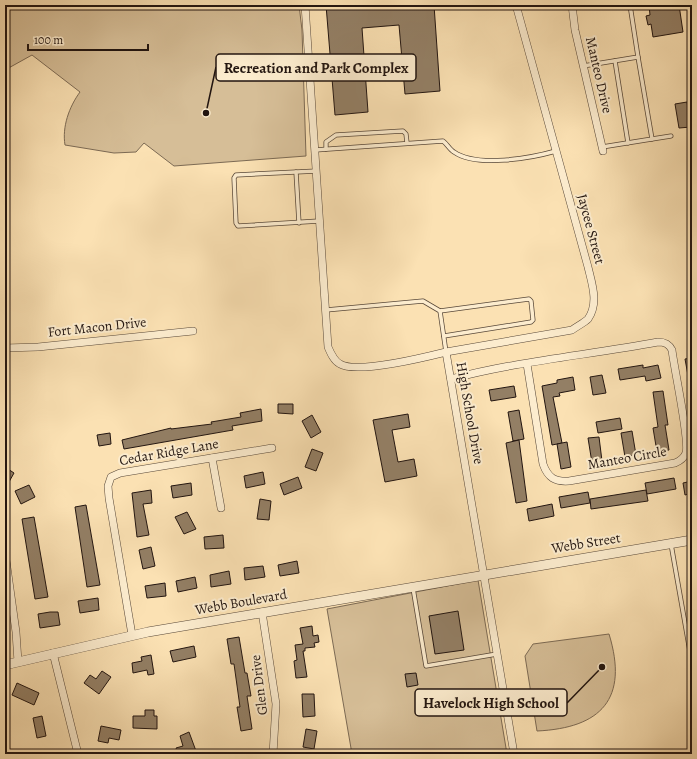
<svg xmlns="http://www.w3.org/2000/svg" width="697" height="759" font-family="Alegreya,serif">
	<rect width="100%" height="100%" fill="#fbe1b3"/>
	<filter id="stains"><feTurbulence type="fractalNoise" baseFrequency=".005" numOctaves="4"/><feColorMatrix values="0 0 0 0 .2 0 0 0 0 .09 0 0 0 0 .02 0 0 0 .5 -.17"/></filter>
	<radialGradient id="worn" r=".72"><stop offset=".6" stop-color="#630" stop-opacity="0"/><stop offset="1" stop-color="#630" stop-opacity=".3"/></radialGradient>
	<g fill="#d6be97" stroke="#7c6a54">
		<path d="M5,5h294l3,25 4,126 -132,10 -30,-23 -8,9 -22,1 -49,-8c-3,-18 4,-38 15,-53l-48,-37 -27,15z"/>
		<polygon points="478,580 507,754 352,754 327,609"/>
		<path d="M609,634c20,65 -8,94 -72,97l-12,-75 8,-12z"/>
	</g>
	<g fill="#937f65" stroke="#221510">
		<polygon points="326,5 434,5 440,91 405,94 399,25 362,28 368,112 335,115"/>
		<polygon points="649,5 679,5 683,32 653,37 651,24 648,25 646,16 650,15"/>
		<polygon points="687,102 691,127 679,128 675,104"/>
		<polygon points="692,358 692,380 689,381 685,359"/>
		<polygon points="643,365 643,368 658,365 661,378 646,381 645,376 620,380 618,369"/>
		<polygon points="602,375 606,393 593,395 590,377"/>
		<polygon points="573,377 575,390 559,393 560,396 553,397 562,443 552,445 542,386 557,383 557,380"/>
		<polygon points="514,386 516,397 491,401 489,390"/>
		<polygon points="663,391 668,425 665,425 669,450 657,452 653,428 658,427 653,392"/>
		<polygon points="278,404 293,404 293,414 278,413"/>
		<polygon points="261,409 262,421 232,426 233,430 124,449 122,440 171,428 171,429 212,424 211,422 241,417 240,413"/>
		<polygon points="519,410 524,439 513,441 508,412"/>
		<polygon points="408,414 410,427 392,430 398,462 414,459 417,476 385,482 373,420"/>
		<polygon points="312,415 321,432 311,438 302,421"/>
		<polygon points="620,418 622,429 598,433 596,422"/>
		<polygon points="632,431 636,455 625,457 621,433"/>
		<polygon points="110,433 111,444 99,446 97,435"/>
		<polygon points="599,437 602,461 592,463 588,438"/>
		<polygon points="519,440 527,501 516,503 506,443"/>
		<polygon points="567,442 571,467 561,469 557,444"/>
		<polygon points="312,449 323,453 316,471 305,467"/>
		<polygon points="5,467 14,473 5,489"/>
		<polygon points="263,472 265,484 246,488 244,476"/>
		<polygon points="298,477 302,488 284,495 280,484"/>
		<polygon points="674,478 676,489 647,494 645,483"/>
		<polygon points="692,481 692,493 685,495 683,483"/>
		<polygon points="191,483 192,495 173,498 171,486"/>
		<polygon points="29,485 35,497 21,504 15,491"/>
		<polygon points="151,490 152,503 143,504 149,535 137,537 132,493"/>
		<polygon points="646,490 648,501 591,509 590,499"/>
		<polygon points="588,492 590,503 561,508 559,497"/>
		<polygon points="260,499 271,501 269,520 257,519"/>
		<polygon points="552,504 554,516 529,521 527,509"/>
		<polygon points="86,505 100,585 87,587 75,507"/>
		<polygon points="187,512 196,529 184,534 175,517"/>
		<polygon points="34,517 48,597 35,599 22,519"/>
		<polygon points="223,535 224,548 205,549 204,537"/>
		<polygon points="151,547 155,566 143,569 139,550"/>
		<polygon points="297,561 299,573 280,576 278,565"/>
		<polygon points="263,566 265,577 245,580 244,568"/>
		<polygon points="229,571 231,584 211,587 210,575"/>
		<polygon points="195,577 197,588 178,592 176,581"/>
		<polygon points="165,583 166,596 147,598 145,586"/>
		<polygon points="98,598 99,610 80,613 78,601"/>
		<polygon points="458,611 464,650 435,654 429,616"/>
		<polygon points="50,612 58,612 60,625 40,628 38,614"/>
		<polygon points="312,626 313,636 318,635 319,642 314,643 315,647 305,648 305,651 303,651 307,677 296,678 294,661 297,660 295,645 303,644 300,628"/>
		<polygon points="239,637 245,673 247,673 251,696 247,696 252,729 241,731 237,707 240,707 234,664 231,664 227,639"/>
		<polygon points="194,646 196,657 173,662 170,651"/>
		<polygon points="151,655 154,674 148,675 147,670 133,673 132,663 142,661 141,657"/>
		<polygon points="102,671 111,677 99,694 84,683 90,675 96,679"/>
		<polygon points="416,673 418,685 407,687 405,674"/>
		<polygon points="17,683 39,693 34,705 12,695"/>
		<polygon points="302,694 314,694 315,716 303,717"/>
		<polygon points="145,710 154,710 154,716 157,716 157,729 133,728 133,716 145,716"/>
		<polygon points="42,716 46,736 37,738 33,718"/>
		<polygon points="101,726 121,730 119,740 109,738 108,743 98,741"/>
		<polygon points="306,729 317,731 314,749 303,747"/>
		<polygon points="189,732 196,751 189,754 178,754 176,748 183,746 180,736"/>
	</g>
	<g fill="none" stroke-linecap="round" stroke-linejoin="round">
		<defs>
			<g id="service">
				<polyline points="615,61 628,143"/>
				<polyline points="583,66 638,57 630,5"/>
				<polyline points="652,139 671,136"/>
				<polyline points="602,147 652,139 638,57"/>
				<polyline points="326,149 326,142 336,135 403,131 406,134 407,143"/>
				<path d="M315,150l128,-9c4,3 7,9 11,11 23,16 77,6 102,-1"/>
				<polyline points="317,171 236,175 234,178 236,223 238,226 319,221"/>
				<polyline points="296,172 299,223"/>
				<polyline points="326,310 423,301 440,311 446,352"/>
				<polyline points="440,311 529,299 531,301 533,320 531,322 444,336"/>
				<polyline points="671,544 692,663"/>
				<polyline points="413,588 426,666 497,654"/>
			</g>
			<g id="minor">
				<path d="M305,5l23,342c3,7 6,14 12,17 17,10 86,-7 106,-12l68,402"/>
				<polyline points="572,5 575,30 603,151"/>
				<polyline points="5,348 38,347 193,331"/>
				<path d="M446,352l126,-22c5,-4 12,-7 16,-11 11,-16 4,-35 0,-52l-72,-262"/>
				<path d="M451,379c67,-18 138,-24 207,-37 7,0 11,2 14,8 2,18 18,91 14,103 -2,5 -6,8 -11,10l-106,18c-14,1 -21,-3 -26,-17l-16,-100"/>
				<polyline points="212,458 221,508"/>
				<polyline points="5,553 16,632 18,662"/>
				<polyline points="262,612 276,704 273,754"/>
				<polyline points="132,635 109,498 108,486 111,477 120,473 272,448"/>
				<polyline points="53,653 78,754"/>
			</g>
			<polyline id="tertiary" points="5,665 148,632 692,540"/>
		</defs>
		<use href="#service" stroke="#584839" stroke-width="5"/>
		<use href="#minor" stroke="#584839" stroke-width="8"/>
		<use href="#tertiary" stroke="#584839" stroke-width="10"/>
		<use href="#service" stroke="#fcecce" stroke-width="3.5"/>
		<use href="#minor" stroke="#fcecce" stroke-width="7"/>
		<use href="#tertiary" stroke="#fcecce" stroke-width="9"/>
	</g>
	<g text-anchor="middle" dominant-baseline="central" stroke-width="4" stroke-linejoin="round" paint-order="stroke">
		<g font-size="14" fill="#221510" stroke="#fcecce">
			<text transform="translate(599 75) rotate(77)">Manteo Drive</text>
			<text transform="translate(591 229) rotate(75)">Jaycee Street</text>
			<text transform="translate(97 327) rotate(-6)">Fort Macon Drive</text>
			<text transform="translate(470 413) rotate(80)">High School Drive</text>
			<text transform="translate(169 452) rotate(-10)">Cedar Ridge Lane</text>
			<text transform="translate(627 458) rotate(-10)">Manteo Circle</text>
			<text transform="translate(586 543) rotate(-9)">Webb Street</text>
			<text transform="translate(241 602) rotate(-10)">Webb Boulevard</text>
			<text transform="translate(259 685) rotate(-97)">Glen Drive</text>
		</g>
	</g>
	<path fill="none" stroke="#221510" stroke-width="1.5" d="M206 113L216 67M602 667L567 703"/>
	<g fill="#221510" stroke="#fcecce" stroke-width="1.5">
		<circle cx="206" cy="113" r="4"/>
		<circle cx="602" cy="667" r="4"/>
	</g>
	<g fill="#fcecce" stroke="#221510" stroke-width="1.5">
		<rect x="216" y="54" width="200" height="27" rx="4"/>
		<rect x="415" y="689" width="152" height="27" rx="4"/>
	</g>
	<g font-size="15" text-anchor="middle" font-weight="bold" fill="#221510">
		<text x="316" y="73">Recreation and Park Complex</text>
		<text x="491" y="708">Havelock High School</text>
	</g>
	<rect width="697" height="759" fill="none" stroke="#fbe1b3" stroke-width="20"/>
	<rect x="6" y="6" width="685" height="747" fill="none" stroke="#221510" stroke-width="2"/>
	<rect x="10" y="10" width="677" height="739" fill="none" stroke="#221510"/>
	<path d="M28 44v6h120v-6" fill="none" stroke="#221510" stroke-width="2"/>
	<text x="34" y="44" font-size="12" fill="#221510" stroke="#fcecce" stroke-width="3" paint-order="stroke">100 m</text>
	<rect width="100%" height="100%" filter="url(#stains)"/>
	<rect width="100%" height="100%" fill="url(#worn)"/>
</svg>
